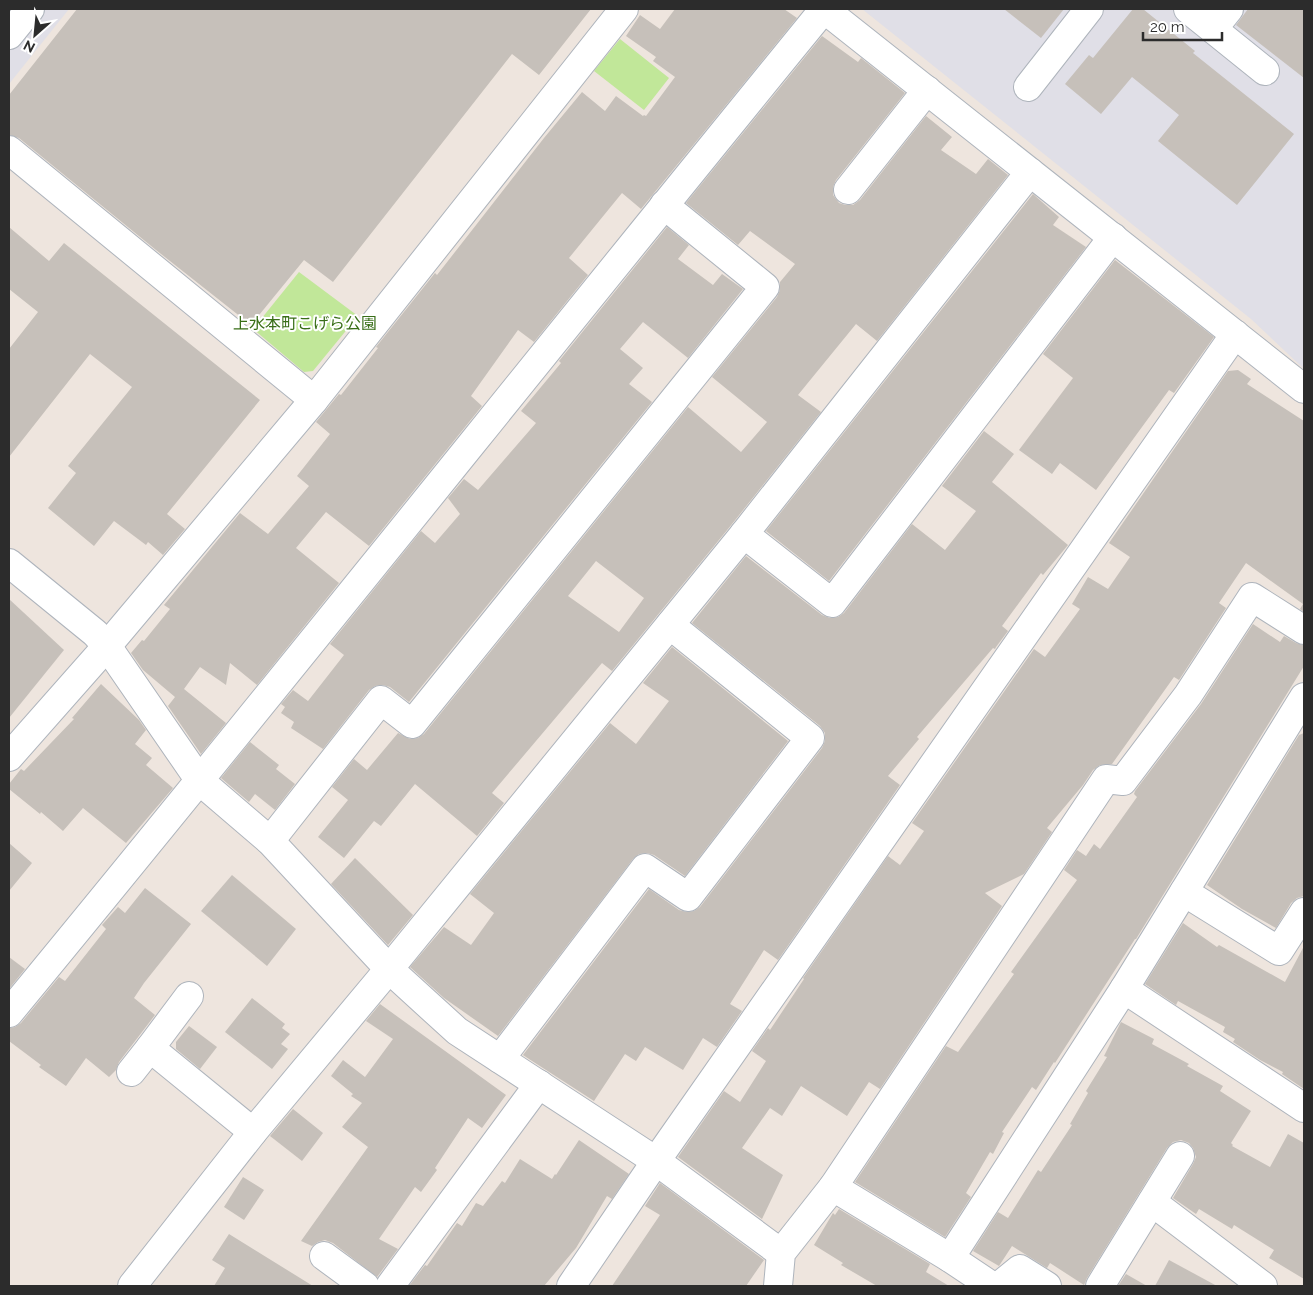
<svg xmlns="http://www.w3.org/2000/svg" width="1313" height="1295" font-family="Raleway,'Noto Sans JP',sans-serif">
	<rect width="100%" height="100%" fill="#eee5de"/>
	<g fill="#e0dfe7">
		<polygon points="9,9 69,9 9,84"/>
		<polygon points="862,9 1304,9 1304,369 1251,319"/>
	</g>
	<g fill="#c1e799">
		<polygon points="620,39 669,78 644,110 594,71"/>
		<polygon points="299,272 358,316 313,371 304,372 253,329"/>
	</g>
	<g fill="#c6c0ba" fill-rule="evenodd">
		<polygon points="77,9 591,9 539,75 512,54 333,282 304,260 251,325 156,250 19,138 9,135 9,95"/>
		<polygon points="675,9 784,9 797,18 641,209 622,193 569,258 588,275 534,342 518,330 471,396 482,406 369,546 326,512 296,548 339,583 257,685 230,663 226,685 200,667 184,689 226,723 201,754 168,706 175,697 143,670 131,653 142,640 144,641 170,609 164,605 240,513 268,534 309,486 297,476 330,434 316,422 339,394 341,395 378,348 376,347 435,273 437,275 544,138 582,92 605,111 616,96 643,116 644,115 646,116 675,77 653,61 656,57 626,36 640,15 660,29"/>
		<polygon points="1004,9 1064,9 1041,38"/>
		<polygon points="1133,9 1143,9 1195,51 1193,53 1294,134 1237,205 1158,141 1179,115 1132,77 1101,114 1065,84 1089,55 1093,58"/>
		<polygon points="1248,9 1304,9 1304,78 1236,25"/>
		<path d="M822,36l36,26 3,-4 44,35 -69,87 -3,7v8l6,8 6,2h8l7,-5 66,-84 26,21 -11,13 35,24 12,-15 20,16 -131,166 -21,-17 -58,71 23,17 -89,112 -120,147 -10,-8 -110,130 12,10 -27,33 -62,-52 -34,42 -7,-5 -30,37 -26,-21 30,-37 -16,-13 22,-28 13,11 31,-37 12,6 8,-1 6,-4 264,-327 53,45 26,-30 -55,-45 65,-80 3,-7v-8l15,-18 -45,-33 -12,14 -52,-42zM596,561l48,37 -25,34 -51,-36z"/>
		<polygon points="1033,194 1059,217 1053,225 1086,247 829,581 766,531"/>
		<polygon points="9,227 49,261 64,243 260,400 167,514 185,529 163,555 148,542 146,545 114,521 94,546 48,508 76,473 68,466 132,387 90,354 9,457 9,349 38,312 9,289"/>
		<polygon points="667,227 689,245 678,259 713,285 722,274 743,289 688,358 643,322 620,349 643,368 629,384 652,402 409,702 390,687 383,685 375,686 369,690 323,749 291,728 294,722 281,713 285,707 281,704 293,690 308,701 344,655 330,644 421,531 435,543 460,514 448,498 464,479 478,490 536,423 521,411 561,363 559,361"/>
		<polygon points="1115,260 1214,337 1174,393 1169,390 1096,490 1060,463 1052,474 1019,450 1073,378 1043,354"/>
		<polygon points="1238,370 1251,379 1247,384 1304,421 1304,612 1300,609 1303,604 1246,563 1219,603 1226,608 1179,680 1174,677 1112,764 1100,765 1093,770 1083,785 1047,828 1052,832 1024,874 985,893 1002,906 880,1089 869,1082 847,1116 801,1086 782,1116 770,1108 742,1148 783,1175 762,1219 678,1157 724,1091 740,1102 766,1061 752,1051 768,1028 770,1030 804,979 803,978 888,856 900,865 924,831 912,823 1034,649 1045,657 1080,609 1072,604 1088,577 1108,589 1130,557 1109,543 1228,371"/>
		<polygon points="984,431 1014,454 992,482 1068,545 1043,575 1041,573 1002,626 1008,631 996,647 995,649 993,648 917,737 919,739 888,776 900,785 778,960 764,950 730,1004 742,1011 717,1047 703,1038 683,1070 645,1047 636,1061 625,1054 594,1101 529,1059 523,1055 649,889 679,910 686,912 694,911 700,907 822,748 825,741 825,733 820,726 692,623 746,556 822,615 830,618 838,617 844,613 912,524 945,550 976,511 942,486"/>
		<polygon points="9,599 64,650 9,718"/>
		<polygon points="1253,624 1280,642 1284,636 1296,643 1304,645 1304,666 1136,939 1135,939 1055,1063 1054,1062 1036,1090 1032,1087 1002,1132 1004,1133 993,1154 990,1152 966,1193 971,1197 945,1237 855,1182 946,1046 958,1052 1014,974 1011,972 1077,880 1064,870 1077,850 1086,856 1094,844 1100,849 1137,797 1134,794 1135,791 1201,704"/>
		<polygon points="672,647 788,741 685,876 654,855 647,853 639,854 633,859 498,1036 444,998 410,967 444,927 471,945 494,913 470,894 610,723 636,744 669,701 643,683"/>
		<polygon points="101,684 139,720 146,730 135,744 152,758 146,765 173,788 126,843 83,808 63,831 41,812 40,814 9,789 9,784 21,769 24,771 74,719 72,718"/>
		<polygon points="1304,733 1304,896 1297,898 1291,903 1276,928 1242,909 1207,885 1299,735"/>
		<polygon points="250,742 279,765 276,769 295,784 275,810 255,794 249,802 221,778"/>
		<polygon points="9,843 32,863 9,891"/>
		<polygon points="355,858 413,915 388,945 331,884"/>
		<polygon points="232,875 296,929 267,966 201,911"/>
		<polygon points="145,888 191,924 144,983 134,998 155,1015 119,1062 116,1070 109,1077 86,1058 66,1086 39,1067 41,1065 9,1041 9,1028 15,1027 21,1023 59,977 65,981 106,929 102,925 118,907 125,913"/>
		<polygon points="1183,923 1217,947 1219,945 1285,982 1304,946 1304,1089 1282,1074 1283,1072 1260,1060 1233,1042 1235,1039 1223,1032 1225,1027 1178,1001 1176,1005 1145,984"/>
		<polygon points="9,957 25,969 9,989"/>
		<polygon points="252,998 285,1024 282,1028 290,1034 281,1044 288,1049 272,1069 225,1032"/>
		<polygon points="380,1004 506,1095 482,1128 468,1118 435,1168 437,1170 421,1192 415,1187 379,1239 398,1249 377,1277 333,1243 325,1240 318,1242 312,1246 301,1241 368,1147 342,1127 362,1103 351,1096 353,1094 331,1076 343,1060 365,1077 393,1039 366,1021"/>
		<polygon points="1121,1022 1154,1039 1152,1044 1189,1064 1187,1066 1223,1086 1220,1091 1251,1111 1231,1143 1233,1145 1232,1146 1270,1167 1288,1134 1304,1143 1304,1279 1269,1258 1274,1250 1234,1225 1232,1229 1199,1209 1196,1214 1173,1198 1193,1164 1196,1157 1193,1148 1189,1143 1181,1140 1173,1142 1167,1148 1087,1278 1084,1285 1050,1263 1047,1268 1012,1246 999,1266 973,1251 998,1212 1008,1218 1038,1170 1041,1172 1072,1125 1070,1124 1088,1093 1086,1091 1107,1057 1104,1056"/>
		<polygon points="189,1026 217,1047 200,1069 176,1049 176,1042"/>
		<polygon points="293,1109 323,1133 302,1161 270,1136"/>
		<polygon points="579,1140 629,1174 612,1199 607,1196 576,1248 544,1286 409,1286 425,1265 427,1266 457,1223 462,1226 476,1203 483,1206 502,1181 505,1183 520,1159 552,1179 555,1174 556,1175"/>
		<polygon points="243,1177 264,1190 244,1220 224,1207"/>
		<polygon points="660,1183 764,1260 746,1286 612,1286 660,1215 645,1206"/>
		<polygon points="839,1209 930,1264 926,1272 949,1286 877,1286 841,1265 843,1263 814,1245 833,1213 835,1215"/>
		<polygon points="229,1234 313,1286 214,1286 225,1268 212,1260"/>
		<polygon points="1169,1260 1217,1286 1155,1286"/>
		<polygon points="1126,1274 1147,1286 1118,1286"/>
	</g>
	<g fill="none" stroke-linecap="round" stroke-linejoin="round">
		<defs>
			<g id="minor">
				<polyline points="824,9 1304,389"/>
				<polyline points="1188,9 1265,71"/>
				<polyline points="1213,29 1229,9"/>
				<polyline points="9,35 30,9"/>
				<polyline points="1028,87 1089,9"/>
				<polyline points="9,150 314,400"/>
				<polyline points="848,190 927,90"/>
				<polyline points="744,534 832,603 1113,237"/>
				<polyline points="9,563 95,633 107,646 200,781 270,841 389,969 457,1031 656,1161 781,1253"/>
				<polyline points="9,757 107,646 314,400 624,9"/>
				<polyline points="270,841 381,700 412,724 765,287 664,205"/>
				<polyline points="1184,892 1279,951 1304,912"/>
				<polyline points="1124,989 1304,1108"/>
				<polyline points="189,996 150,1048 253,1132"/>
				<path d="M9,1013c274,-332 542,-670 815,-1004"/>
				<polyline points="500,1059 645,868 688,897 810,738 670,625"/>
				<polyline points="131,1072 150,1048"/>
				<polyline points="833,1187 950,1258 992,1286"/>
				<polyline points="1152,1202 1263,1286"/>
				<polyline points="324,1256 365,1286"/>
				<polyline points="950,1258 1124,989 1304,697"/>
				<polyline points="132,1286 253,1132 389,969 744,534 1030,172"/>
				<polyline points="390,1286 539,1084"/>
				<polyline points="571,1286 656,1161 1235,334"/>
				<polyline points="778,1286 781,1253 833,1187 1106,779 1123,781 1188,695 1252,597 1304,630"/>
				<polyline points="999,1286 1020,1269 1047,1286"/>
				<polyline points="1100,1286 1180,1156"/>
			</g>
		</defs>
		<use href="#minor" stroke="#aeb4bc" stroke-width="30"/>
		<use href="#minor" stroke="#fff" stroke-width="28"/>
	</g>
	<g text-anchor="middle" dominant-baseline="central" stroke-width="4" stroke-linejoin="round" paint-order="stroke">
		<g font-size="16" fill="#396e18" stroke="#fff">
			<text x="305" y="323">上水本町こげら公園</text>
		</g>
	</g>
	<rect width="1313" height="1295" fill="none" stroke="#2c2c2c" stroke-width="20"/>
	<g transform="translate(35 35) rotate(207)" stroke="#ffffff" stroke-width="4" paint-order="stroke">
	<path d="M0-4L9 19L0 12L-9 19Z" fill="#2c2c2c"/>
	<text y="-8" font-size="14" font-weight="bold" text-anchor="middle" fill="#2c2c2c">N</text>
	</g>
	<path d="M1143 32v8h79v-8" fill="none" stroke="#2c2c2c" stroke-width="2.5"/>
	<text x="1150" y="32" font-size="15" fill="#2c2c2c" stroke="#ffffff" stroke-width="4" paint-order="stroke">20 m</text>
</svg>
